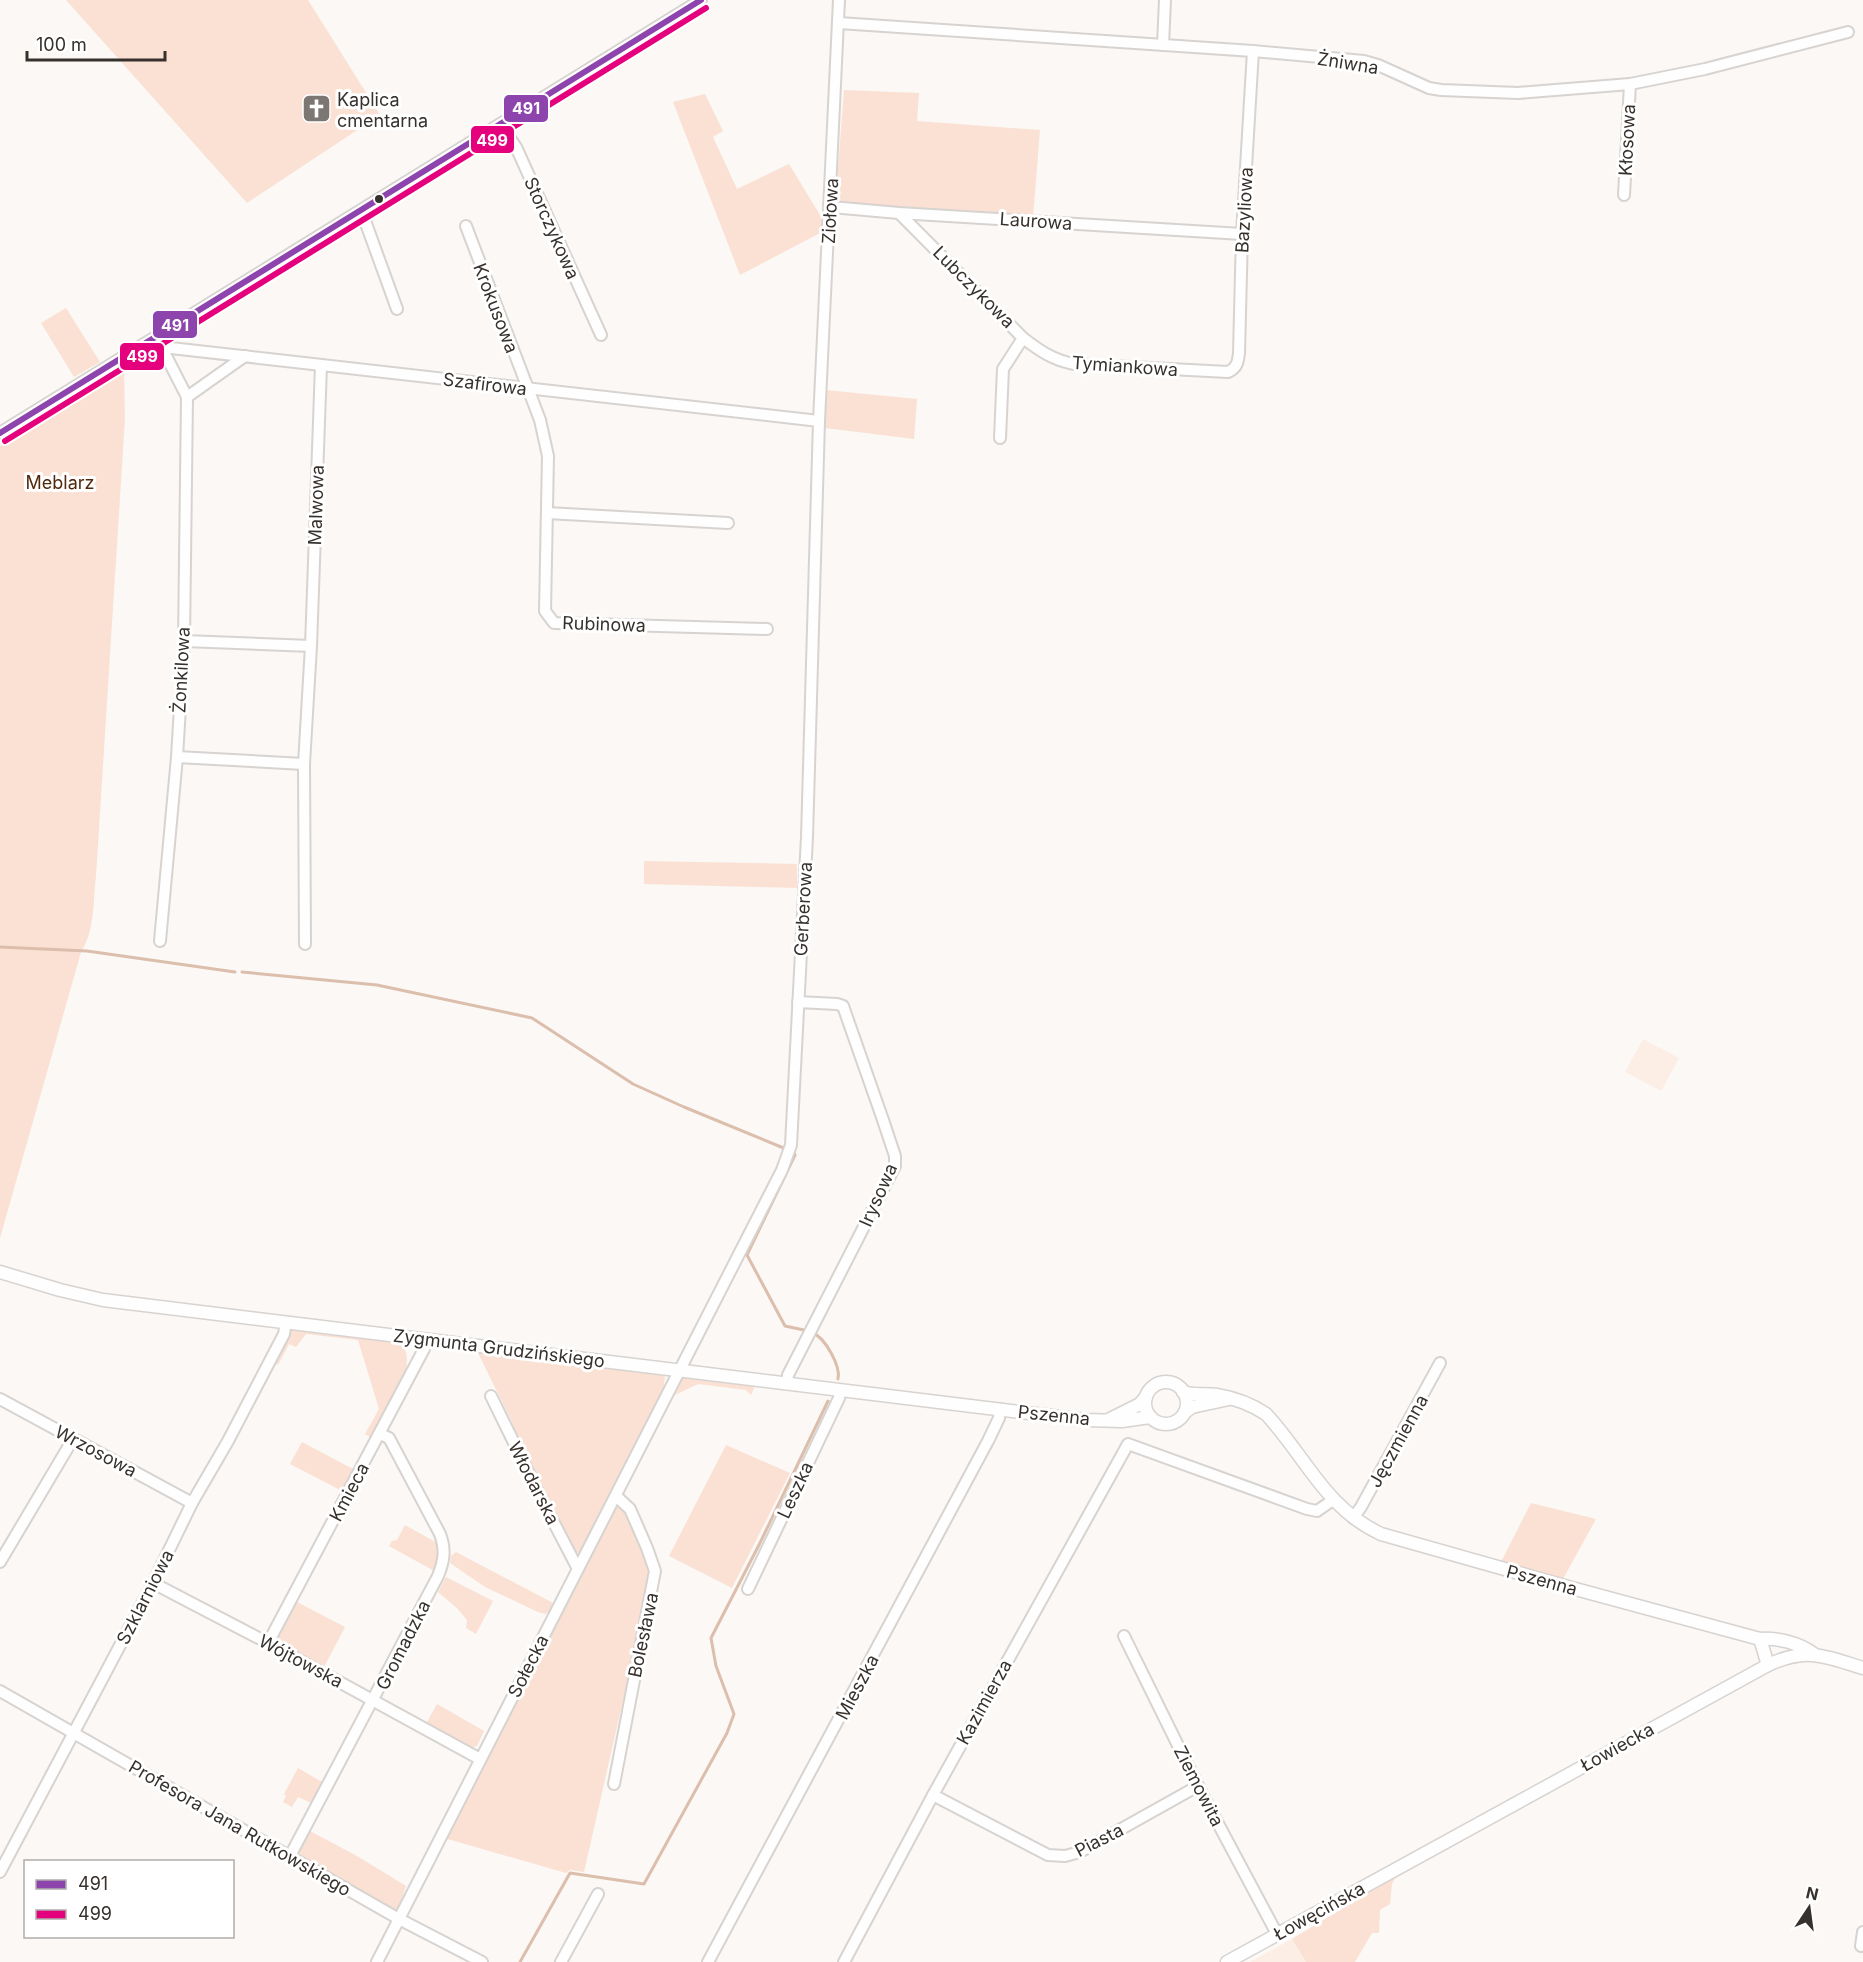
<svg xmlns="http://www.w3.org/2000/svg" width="1863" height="1962" font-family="Inter,sans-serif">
	<rect width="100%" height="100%" fill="#fbf8f5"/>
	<g fill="#fceee5">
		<polygon points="1643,1039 1679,1058 1661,1091 1625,1072"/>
		<polygon points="1292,1939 1306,1962 1250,1962"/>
	</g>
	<g fill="#fae1d3">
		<polygon points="66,0 308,0 380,115 247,203"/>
		<polygon points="844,90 919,93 917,121 1040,130 1033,218 851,205 841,202 836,194"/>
		<polygon points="705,94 723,131 713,137 737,189 789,164 823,220 822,232 740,275 673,102"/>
		<polygon points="66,308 100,362 74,377 41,323"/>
		<path d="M124,369l1,49 -29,458c-3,24 -1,55 -15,76l-81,286v-792z"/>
		<polygon points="825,390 917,399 914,439 825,428"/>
		<polygon points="644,861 797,864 797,888 644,884"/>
		<path d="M292,1327l108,13c7,10 8,19 6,31l-38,77 -3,-1 5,-10 -5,-3 14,-25 -21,-69 -52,-6 -10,13 -7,-3 -11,21 -3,-2z"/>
		<polygon points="450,1342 665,1374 663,1395 581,1553 574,1552 517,1447 512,1422 478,1353 444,1349"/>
		<polygon points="684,1376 759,1377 751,1395 746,1390 698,1384 675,1395"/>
		<polygon points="302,1442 353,1469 342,1491 290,1464"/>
		<polygon points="726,1445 790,1473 732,1588 669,1556"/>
		<polygon points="617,1500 628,1510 650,1561 651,1577 584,1872 570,1870 566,1873 444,1838"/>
		<polygon points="1531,1503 1596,1519 1563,1579 1501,1562"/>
		<polygon points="405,1525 439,1544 441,1548 436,1572 389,1546 392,1541 397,1540"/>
		<polygon points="456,1552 553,1603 549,1612 545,1614 538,1612 485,1587 450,1563 451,1556"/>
		<polygon points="446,1577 493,1601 476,1634 466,1628 467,1620 457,1608 438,1592"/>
		<polygon points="297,1602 345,1627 324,1667 299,1656 293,1650 278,1642 277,1636 280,1629 288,1620 293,1606"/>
		<polygon points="437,1704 484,1731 477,1746 468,1749 426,1724"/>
		<polygon points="298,1768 322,1782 311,1803 298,1797 292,1807 283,1802 286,1796 284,1794"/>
		<polygon points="310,1831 357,1856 406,1886 398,1910 393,1911 299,1857 299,1850"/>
		<polygon points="1396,1876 1392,1884 1390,1904 1380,1910 1379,1933 1372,1933 1355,1962 1306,1962 1292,1939"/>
	</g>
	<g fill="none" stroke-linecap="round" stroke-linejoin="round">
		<g stroke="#dcbeac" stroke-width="3">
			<polyline points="0,947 87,951 235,972"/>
			<polyline points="242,972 377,985 532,1018 633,1084 684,1107 786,1149"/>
			<polyline points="794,1153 795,1155 747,1255 785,1326 804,1330"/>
			<path d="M813,1333c12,5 28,33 25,46"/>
			<polyline points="520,1962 570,1873 644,1884 727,1733 734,1714 716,1666 711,1638 760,1543 828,1401"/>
		</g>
		<defs>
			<g id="minor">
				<polyline points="839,23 1253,51 1364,61 1378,65 1429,88 1441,90 1518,93 1630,84 1705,69 1848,32"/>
				<polyline points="1163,45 1165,0"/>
				<polyline points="500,124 516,147 601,335"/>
				<polyline points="1624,195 1630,84"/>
				<polyline points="831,207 899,213 1242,234"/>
				<polyline points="360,211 364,218 397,309"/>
				<polyline points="899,213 1023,338 1003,369 1000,438"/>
				<polyline points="466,226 540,420 548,456 545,611 554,623 767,629"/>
				<path d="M1023,338c17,13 30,22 51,26l154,8c9,-4 10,-10 11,-19l3,-119 11,-183"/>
				<polyline points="160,344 187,397"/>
				<polyline points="162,347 819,421"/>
				<polyline points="0,433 701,0"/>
				<polyline points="547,513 728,523"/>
				<polyline points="184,641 311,646"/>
				<polyline points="177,757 304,764"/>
				<polyline points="160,941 177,757 184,641 187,397 245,356"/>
				<polyline points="305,944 304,764 311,646 321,365"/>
				<polyline points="787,1383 788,1375 895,1166 895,1156 883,1120 843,1006 837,1004 798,1002"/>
				<polyline points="491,1396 542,1500 578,1569"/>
				<polyline points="0,1399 192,1503"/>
				<polyline points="1353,1518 1361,1507 1440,1363"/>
				<polyline points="0,1562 73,1439"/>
				<polyline points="153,1583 268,1643 480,1759"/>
				<polyline points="748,1589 839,1398 840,1390"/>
				<polyline points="1124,1636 1198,1786 1277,1934"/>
				<polyline points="268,1643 424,1349 427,1340"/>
				<polyline points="0,1691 399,1919 482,1962"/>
				<polyline points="614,1784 655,1571 647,1548 630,1509 616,1496"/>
				<polyline points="933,1795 1048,1855 1065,1856 1080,1852 1198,1786"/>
				<path d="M290,1856l148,-280c6,-15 8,-26 2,-42l-51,-96 -9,-4"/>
				<polyline points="0,1872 153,1583 192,1503 228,1441 284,1334 286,1322"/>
				<polyline points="1861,1946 1863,1932"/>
				<polyline points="377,1962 782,1170 791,1145 807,837 819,421 839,0"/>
				<polyline points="561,1962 598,1894"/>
				<polyline points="708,1962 988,1441 999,1418 1000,1409"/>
				<polyline points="844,1962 933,1795 1128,1444 1307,1509 1317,1511 1333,1500"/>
			</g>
			<g id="tertiary">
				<polyline points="0,1272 60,1290 103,1300 1085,1420 1122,1421 1150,1417"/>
				<circle cx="1166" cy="1403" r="21"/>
				<path d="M1183,1392c11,4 22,1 34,3 17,3 34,9 49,19 40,43 59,94 115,120l187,53 192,52c19,-1 39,4 54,15"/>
				<polyline points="1185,1412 1192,1407 1229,1399"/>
				<polyline points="1108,1420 1140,1404 1146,1397"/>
				<polyline points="1760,1639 1768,1665"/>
				<path d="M1227,1962l541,-297c39,-18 56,-9 95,3"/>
			</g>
		</defs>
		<use href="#minor" stroke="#d7d3d0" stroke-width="14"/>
		<use href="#tertiary" stroke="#d7d3d0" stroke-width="15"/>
		<use href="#minor" stroke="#fefefe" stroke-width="10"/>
		<use href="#tertiary" stroke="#fefefe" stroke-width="12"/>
		<defs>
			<polyline id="bus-1" points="0,433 701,0"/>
			<polyline id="bus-2" points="5,441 706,8"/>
		</defs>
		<use href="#bus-1" stroke="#fff" stroke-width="10"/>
		<use href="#bus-2" stroke="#fff" stroke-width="10"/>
		<use href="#bus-1" stroke="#8e44ad" stroke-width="6"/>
		<use href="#bus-2" stroke="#e5007d" stroke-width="6"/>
	</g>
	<defs>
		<symbol id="church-square" viewBox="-11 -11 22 22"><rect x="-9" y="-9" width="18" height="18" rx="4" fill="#7c7773" stroke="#fff"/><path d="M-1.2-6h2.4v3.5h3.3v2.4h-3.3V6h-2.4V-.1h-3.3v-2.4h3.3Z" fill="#fff"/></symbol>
	</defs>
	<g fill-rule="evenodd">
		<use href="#church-square" x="300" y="92" width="33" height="33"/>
	</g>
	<circle fill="#37312d" stroke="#fff" stroke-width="2" cx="379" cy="199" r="5"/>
	<g text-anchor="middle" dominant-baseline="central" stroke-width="6" stroke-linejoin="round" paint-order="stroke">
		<g font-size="18" fill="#37312d" stroke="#fff">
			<text transform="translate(1348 63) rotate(9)">Żniwna</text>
			<text transform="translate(1627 140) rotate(-87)">Kłosowa</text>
			<text transform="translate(1244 210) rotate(-87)">Bazyliowa</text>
			<text transform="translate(830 211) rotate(-87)">Ziołowa</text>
			<text transform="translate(1036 221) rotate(4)">Laurowa</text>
			<text transform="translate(552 228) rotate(66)">Storczykowa</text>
			<text transform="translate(974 287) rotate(45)">Lubczykowa</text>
			<text transform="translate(496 308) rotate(69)">Krokusowa</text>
			<text transform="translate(1125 366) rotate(4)">Tymiankowa</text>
			<text transform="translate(485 384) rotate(7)">Szafirowa</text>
			<text transform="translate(316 505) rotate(-88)">Malwowa</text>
			<text transform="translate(604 624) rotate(2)">Rubinowa</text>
			<text transform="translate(181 670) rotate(-87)">Żonkilowa</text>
			<text transform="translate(803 909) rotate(-87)">Gerberowa</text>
			<text transform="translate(878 1195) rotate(-66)">Irysowa</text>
			<text transform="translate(499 1348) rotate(7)">Zygmunta Grudzińskiego</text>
			<text transform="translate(1054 1415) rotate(6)">Pszenna</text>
			<text transform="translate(1398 1441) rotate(-61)">Jęczmienna</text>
			<text transform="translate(96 1451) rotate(28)">Wrzosowa</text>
			<text transform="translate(534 1483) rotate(63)">Włodarska</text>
			<text transform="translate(795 1490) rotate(-65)">Leszka</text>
			<text transform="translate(349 1492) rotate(-62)">Kmieca</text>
			<text transform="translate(1542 1580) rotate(15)">Pszenna</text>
			<text transform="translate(145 1597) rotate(-63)">Szklarniowa</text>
			<text transform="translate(643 1635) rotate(-78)">Bolesława</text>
			<text transform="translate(403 1645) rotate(-63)">Gromadzka</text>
			<text transform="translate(301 1661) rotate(28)">Wójtowska</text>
			<text transform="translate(528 1666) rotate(-63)">Sołecka</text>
			<text transform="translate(857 1687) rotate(-62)">Mieszka</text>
			<text transform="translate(984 1702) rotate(-61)">Kazimierza</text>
			<text transform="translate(1617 1747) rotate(-29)">Łowiecka</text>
			<text transform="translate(1199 1786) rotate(63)">Ziemowita</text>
			<text transform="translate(240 1828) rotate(30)">Profesora Jana Rutkowskiego</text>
			<text transform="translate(1099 1840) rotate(-27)">Piasta</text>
			<text transform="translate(1319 1911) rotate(-29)">Łowęcińska</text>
		</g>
		<g font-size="18" fill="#37312d" stroke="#fff" text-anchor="start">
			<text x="337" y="99">Kaplica<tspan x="337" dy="21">cmentarna</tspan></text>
		</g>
		<g font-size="18" fill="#52290c" stroke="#fff">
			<text x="60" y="482">Meblarz</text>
		</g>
	</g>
	<g stroke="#fff" stroke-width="2">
		<rect x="503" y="94" width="46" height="29" rx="6" fill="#8e44ad"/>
		<rect x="470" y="125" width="45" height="29" rx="6" fill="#e5007d"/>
		<rect x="152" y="310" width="46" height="29" rx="6" fill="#8e44ad"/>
		<rect x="119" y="342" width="46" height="29" rx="6" fill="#e5007d"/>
	</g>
	<g font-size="16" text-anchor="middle" font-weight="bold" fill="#fff">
		<text x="526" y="114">491</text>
		<text x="492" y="146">499</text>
		<text x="175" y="331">491</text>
		<text x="142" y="362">499</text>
	</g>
	<rect x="24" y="1860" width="210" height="78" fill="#ffffff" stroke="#afadab" stroke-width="1.5"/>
	<rect x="36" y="1880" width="30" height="9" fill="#8e44ad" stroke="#afadab" stroke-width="1.5"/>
	<text x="78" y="1890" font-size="18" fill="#37312d">491</text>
	<rect x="36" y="1910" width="30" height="9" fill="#e5007d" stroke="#afadab" stroke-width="1.5"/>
	<text x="78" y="1920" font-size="18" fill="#37312d">499</text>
	<g transform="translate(1809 1908) rotate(13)" stroke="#ffffff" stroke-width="4.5" paint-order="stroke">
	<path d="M0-4.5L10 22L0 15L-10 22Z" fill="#37312d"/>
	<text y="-9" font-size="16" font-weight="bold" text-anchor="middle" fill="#37312d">N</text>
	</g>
	<path d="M27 51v9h138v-9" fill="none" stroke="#37312d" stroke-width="3"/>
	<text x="36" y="51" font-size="18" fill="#37312d" stroke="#ffffff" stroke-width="4.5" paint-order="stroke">100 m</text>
</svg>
